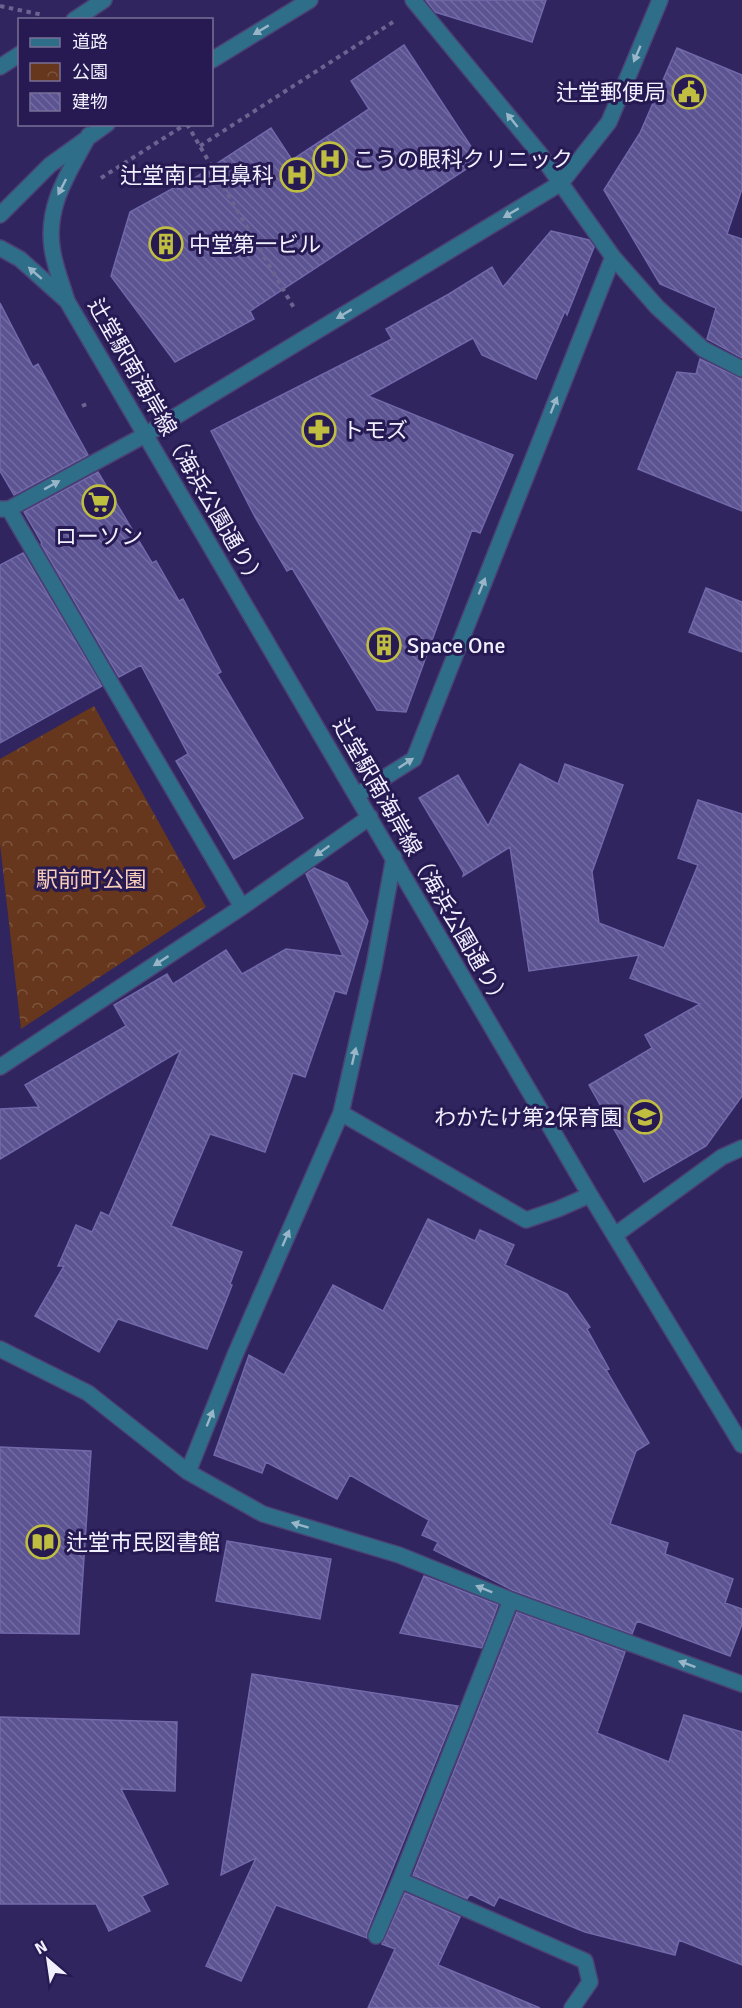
<svg xmlns="http://www.w3.org/2000/svg" width="742" height="2008" font-family="Signika,'Noto Sans JP',sans-serif">
  <style>
    .park { fill: url(#park-crowns) }
    .building { fill: url(#building-back-hatch); stroke: #7169aa; stroke-width: 1.5 }
    .lines { fill: none; stroke-linecap: round; stroke-linejoin: round }
    .minor-casing { stroke: #4b4175; stroke-width: 18 }
    .path { stroke: #6b6390; stroke-width: 4; stroke-dasharray: 4.5 4.5; stroke-linecap: butt }
    .minor { stroke: #2e6e88; stroke-width: 15 }
    .oneway { fill: #99b6c9 }
    .labels { text-anchor: middle; stroke-width: 6; stroke-linejoin: round; paint-order: stroke }
    .poi-label { font-size: 22px; fill: #f1f0ff; stroke: #271a53; text-anchor: start }
    .street-label { font-size: 22px; fill: #f1f0ff; stroke: #271a53 }
    .park-label { font-size: 22px; fill: #f8cdb8; stroke: #271a53 }
  </style>
  <defs>
    <pattern id="park-crowns" width="20" height="18" patternUnits="userSpaceOnUse" patternTransform="scale(1.5)"><rect width="20" height="18" fill="#66371c"/><path d="M2 6a3 3 0 1 1 6 0M12 15a3 3 0 1 1 6 0" fill="none" stroke="#7c543e"/></pattern>
    <pattern id="building-back-hatch" width="6" height="6" patternUnits="userSpaceOnUse" patternTransform="scale(1.5)"><rect width="6" height="6" fill="#5b5392"/><path d="M-1 5l2 2M0 0l6 6M5-1l2 2" fill="none" stroke="#736ca2"/></pattern>
  </defs>
  <rect width="100%" height="100%" fill="#30255f"/>
  <path class="park" d="M94,706L206,907L21,1029L0,844V759Z"/>
  <path class="building" d="M426,0H546L532,42L435,12Z
    M404,45L480,160L250,311L254,319L175,362L111,276L130,212L177,186L178,189L271,128L292,160L369,109L351,81Z
    M677,48L742,75V189L727,234L742,239V358L707,339L716,308L660,284L604,190L640,133Z
    M551,231L589,240L594,247L567,315L565,311L536,379L482,355L473,338L368,396L513,455L480,533L472,530L406,712L377,710L292,568L287,571L255,517L211,431L392,339L386,329L449,294L492,267L503,287Z
    M0,303L33,367L38,364L88,455L14,495L0,471Z
    M700,359L742,379V511L638,469L677,372L696,374Z
    M98,472L152,563L156,561L179,601L183,599L221,672L217,674L303,818L234,859L176,761L188,754L141,665L119,677L41,544L42,543L24,512Z
    M23,553L102,686L0,743V565Z
    M706,588L742,602V652L689,632Z
    M520,764L558,784L565,764L623,785L592,872L599,923L664,948L698,865L678,858L698,800L742,814V1096L706,1146L644,1182L589,1085L652,1048L645,1035L700,1004L630,978L639,955L529,971L510,847L463,876L464,873L419,798L458,775L488,826Z
    M314,868L347,883L368,921L346,994L335,991L305,1077L293,1073L265,1152L210,1134L171,1226L242,1252L230,1284L232,1285L207,1349L118,1319L99,1352L35,1316L64,1266H58L76,1225L92,1232L101,1212L109,1216L181,1050L0,1159V1109L39,1107L25,1085L126,1026L114,1005L167,974L173,984L226,950L242,974L286,949L343,956L306,874Z
    M428,1219L475,1241L480,1230L514,1245L505,1265L567,1294L590,1327L587,1329L609,1369L606,1370L649,1443L636,1451L610,1524L668,1543L665,1554L733,1579L725,1603L742,1609V1624L730,1656L637,1621L632,1634L512,1590L434,1550L438,1542L422,1535L429,1520L350,1475L337,1499L266,1462L262,1473L214,1455L249,1355L284,1375L333,1285L383,1311Z
    M0,1447L91,1451L79,1634L0,1633Z
    M227,1541L331,1559L320,1619L216,1601Z
    M424,1576L498,1605L482,1648L400,1633Z
    M517,1612L625,1652L597,1733L669,1762L684,1715L742,1732V1965L679,1940L675,1955L585,1932L499,1897L494,1906L470,1894L467,1899L413,1875Z
    M252,1674L458,1706L367,1932V1938L276,1905L241,1981L206,1966L256,1858L221,1875Z
    M0,1717L177,1722L175,1791L121,1789L168,1884L142,1896L150,1911L109,1931L96,1904H0Z
    M405,1893L460,1917L438,1965L540,2008H368L395,1949L382,1944Z"/>
  <g class="lines">
    <defs>
      <path id="minor" d="M413,0L540,154L613,257L657,307L703,349L742,369
        M74,20L104,0
        M212,60L310,0
        M0,67L20,54
        M89,135C70,171 46,204 52,247C54,265 62,284 67,301L590,1195L742,1445
        M0,215L50,165L107,124
        M0,248L20,259L67,301
        M0,509H9L145,435L561,183L609,122L660,0
        M9,509L242,907
        M357,795L414,759L613,257
        M0,1067L242,907L370,817
        M341,1113L526,1220L558,1209L590,1195
        M615,1235L722,1157L742,1148
        M0,1349L88,1393L188,1472L263,1514L399,1555L511,1600L742,1684
        M188,1472L235,1355L341,1113L374,966L394,857
        M400,1880L585,1961L590,1982L572,2008
        M376,1936L400,1880L511,1600"/>
    </defs>
    <use href="#minor" class="minor-casing"/>
    <path class="path" d="M0,6L43,15
      M187,124L294,308
      M200,146L393,22
      M101,178L186,124
      M82,406L89,403"/>
    <use href="#minor" class="minor"/>
  </g>
  <defs><path id="oneway-solid" d="M-6-.8H1V-3.2L6.5 0L1 3.2V.8H-6Z" transform="scale(1.5)"/></defs>
  <g class="oneway">
    <use href="#oneway-solid" transform="translate(261 30) rotate(149)"/>
    <use href="#oneway-solid" transform="translate(637 54) rotate(113)"/>
    <use href="#oneway-solid" transform="translate(512 120) rotate(-129)"/>
    <use href="#oneway-solid" transform="translate(62 187) rotate(117)"/>
    <use href="#oneway-solid" transform="translate(511 213) rotate(149)"/>
    <use href="#oneway-solid" transform="translate(35 273) rotate(-139)"/>
    <use href="#oneway-solid" transform="translate(344 314) rotate(149)"/>
    <use href="#oneway-solid" transform="translate(554 405) rotate(-68)"/>
    <use href="#oneway-solid" transform="translate(52 485) rotate(-29)"/>
    <use href="#oneway-solid" transform="translate(482 586) rotate(-68)"/>
    <use href="#oneway-solid" transform="translate(406 763) rotate(-33)"/>
    <use href="#oneway-solid" transform="translate(322 851) rotate(145)"/>
    <use href="#oneway-solid" transform="translate(161 961) rotate(147)"/>
    <use href="#oneway-solid" transform="translate(354 1056) rotate(-77)"/>
    <use href="#oneway-solid" transform="translate(286 1238) rotate(-66)"/>
    <use href="#oneway-solid" transform="translate(210 1418) rotate(-68)"/>
    <use href="#oneway-solid" transform="translate(300 1525) rotate(-163)"/>
    <use href="#oneway-solid" transform="translate(484 1589) rotate(-158)"/>
    <use href="#oneway-solid" transform="translate(687 1664) rotate(-160)"/>
  </g>
  <defs>
    <symbol id="civic-ring" viewBox="-11 -11 22 22"><circle r="9.5" fill="#271a53" stroke="#c0be40" stroke-width="1.5"/><path d="M-.6-6.5H3V-4.5H.6V-3L4-1V1h2V6H-6V1h2V-1L-.6-3ZM-1.2 2.5V6h2.4V2.5Z" fill="#c0be40"/></symbol>
    <symbol id="hospital-ring" viewBox="-11 -11 22 22"><circle r="9.5" fill="#271a53" stroke="#c0be40" stroke-width="1.5"/><path d="M-5-5h3v3.5h4V-5h3V5h-3V1.5h-4V5h-3Z" fill="#c0be40"/></symbol>
    <symbol id="building-ring" viewBox="-11 -11 22 22"><circle r="9.5" fill="#271a53" stroke="#c0be40" stroke-width="1.5"/><path d="M-4-6H4V6H1V3H-1V6H-4ZM-2.5-4.3h1.7v1.8h-1.7ZM.8-4.3h1.7v1.8H.8ZM-2.5-1h1.7V.8h-1.7ZM.8-1h1.7V.8H.8Z" fill="#c0be40"/></symbol>
    <symbol id="pharmacy-ring" viewBox="-11 -11 22 22"><circle r="9.5" fill="#271a53" stroke="#c0be40" stroke-width="1.5"/><path d="M-2-6h4v4h4v4h-4v4h-4v-4h-4v-4h4Z" fill="#c0be40"/></symbol>
    <symbol id="supermarket-ring" viewBox="-11 -11 22 22"><circle r="9.5" fill="#271a53" stroke="#c0be40" stroke-width="1.5"/><path d="M-6-5.5h2.5l.6 2H6L4.5 2H-2.5L-4.4-4H-6ZM-1.5 3.2a1.3 1.3 0 1 0 .1 0ZM3 3.2a1.3 1.3 0 1 0 .1 0Z" fill="#c0be40"/></symbol>
    <symbol id="school-ring" viewBox="-11 -11 22 22"><circle r="9.5" fill="#271a53" stroke="#c0be40" stroke-width="1.5"/><path d="M0-5L7-2L0 1L-7-2ZM-4 1L0 2.5L4 1V4Q0 6-4 4Z" fill="#c0be40"/></symbol>
    <symbol id="library-ring" viewBox="-11 -11 22 22"><circle r="9.5" fill="#271a53" stroke="#c0be40" stroke-width="1.5"/><path d="M-6-4Q-3-5.5-.7-3.5V5Q-3 3-6 4ZM6-4Q3-5.5 .7-3.5V5Q3 3 6 4Z" fill="#c0be40"/></symbol>
  </defs>
  <g fill-rule="evenodd">
    <use href="#civic-ring" x="670" y="73" width="38" height="38"/>
    <use href="#hospital-ring" x="311" y="140" width="38" height="38"/>
    <use href="#hospital-ring" x="278" y="156" width="38" height="38"/>
    <use href="#building-ring" x="147" y="225" width="38" height="38"/>
    <use href="#pharmacy-ring" x="300" y="411" width="38" height="38"/>
    <use href="#supermarket-ring" x="80" y="483" width="38" height="38"/>
    <use href="#building-ring" x="365" y="626" width="38" height="38"/>
    <use href="#school-ring" x="626" y="1098" width="38" height="38"/>
    <use href="#library-ring" x="24" y="1523" width="38" height="38"/>
  </g>
  <g class="labels">
    <g class="poi-label">
      <text x="666" y="100" text-anchor="end">辻堂郵便局</text>
      <text x="353" y="167">こうの眼科クリニック</text>
      <text x="274" y="183" text-anchor="end">辻堂南口耳鼻科</text>
      <text x="189" y="252">中堂第一ビル</text>
      <text x="342" y="438">トモズ</text>
      <text x="99" y="544" text-anchor="middle">ローソン</text>
      <text x="407" y="653">Space One</text>
      <text x="622" y="1125" text-anchor="end">わかたけ第2保育園</text>
      <text x="66" y="1550">辻堂市民図書館</text>
    </g>
    <g class="street-label">
      <text transform="translate(177 443) rotate(60)" y="8">辻堂駅南海岸線（海浜公園通り）</text>
      <text transform="translate(422 863) rotate(60)" y="8">辻堂駅南海岸線（海浜公園通り）</text>
    </g>
    <g class="park-label">
      <text x="91" y="887">駅前町公園</text>
    </g>
  </g>
  <rect x="18" y="18" width="195" height="108" fill="#271a53" stroke="#787098" stroke-width="1.5"/>
  <rect x="30" y="38" width="30" height="9" fill="#2e6e88" stroke="#787098" stroke-width="1.5"/>
  <text x="72" y="48" font-size="18" fill="#f1f0ff">道路</text>
  <rect x="30" y="63" width="30" height="18" fill="url(#park-crowns)" stroke="#787098" stroke-width="1.5"/>
  <text x="72" y="78" font-size="18" fill="#f1f0ff">公園</text>
  <rect x="30" y="93" width="30" height="18" fill="url(#building-back-hatch)" stroke="#787098" stroke-width="1.5"/>
  <text x="72" y="108" font-size="18" fill="#f1f0ff">建物</text>
  <g transform="translate(48 1960) rotate(331)" stroke="#271a53" stroke-width="4.5" paint-order="stroke">
  <path d="M0-4.5L10 22L0 15L-10 22Z" fill="#f1f0ff"/>
  <text y="-9" font-size="16" font-weight="bold" text-anchor="middle" fill="#f1f0ff">N</text>
  </g>
</svg>
